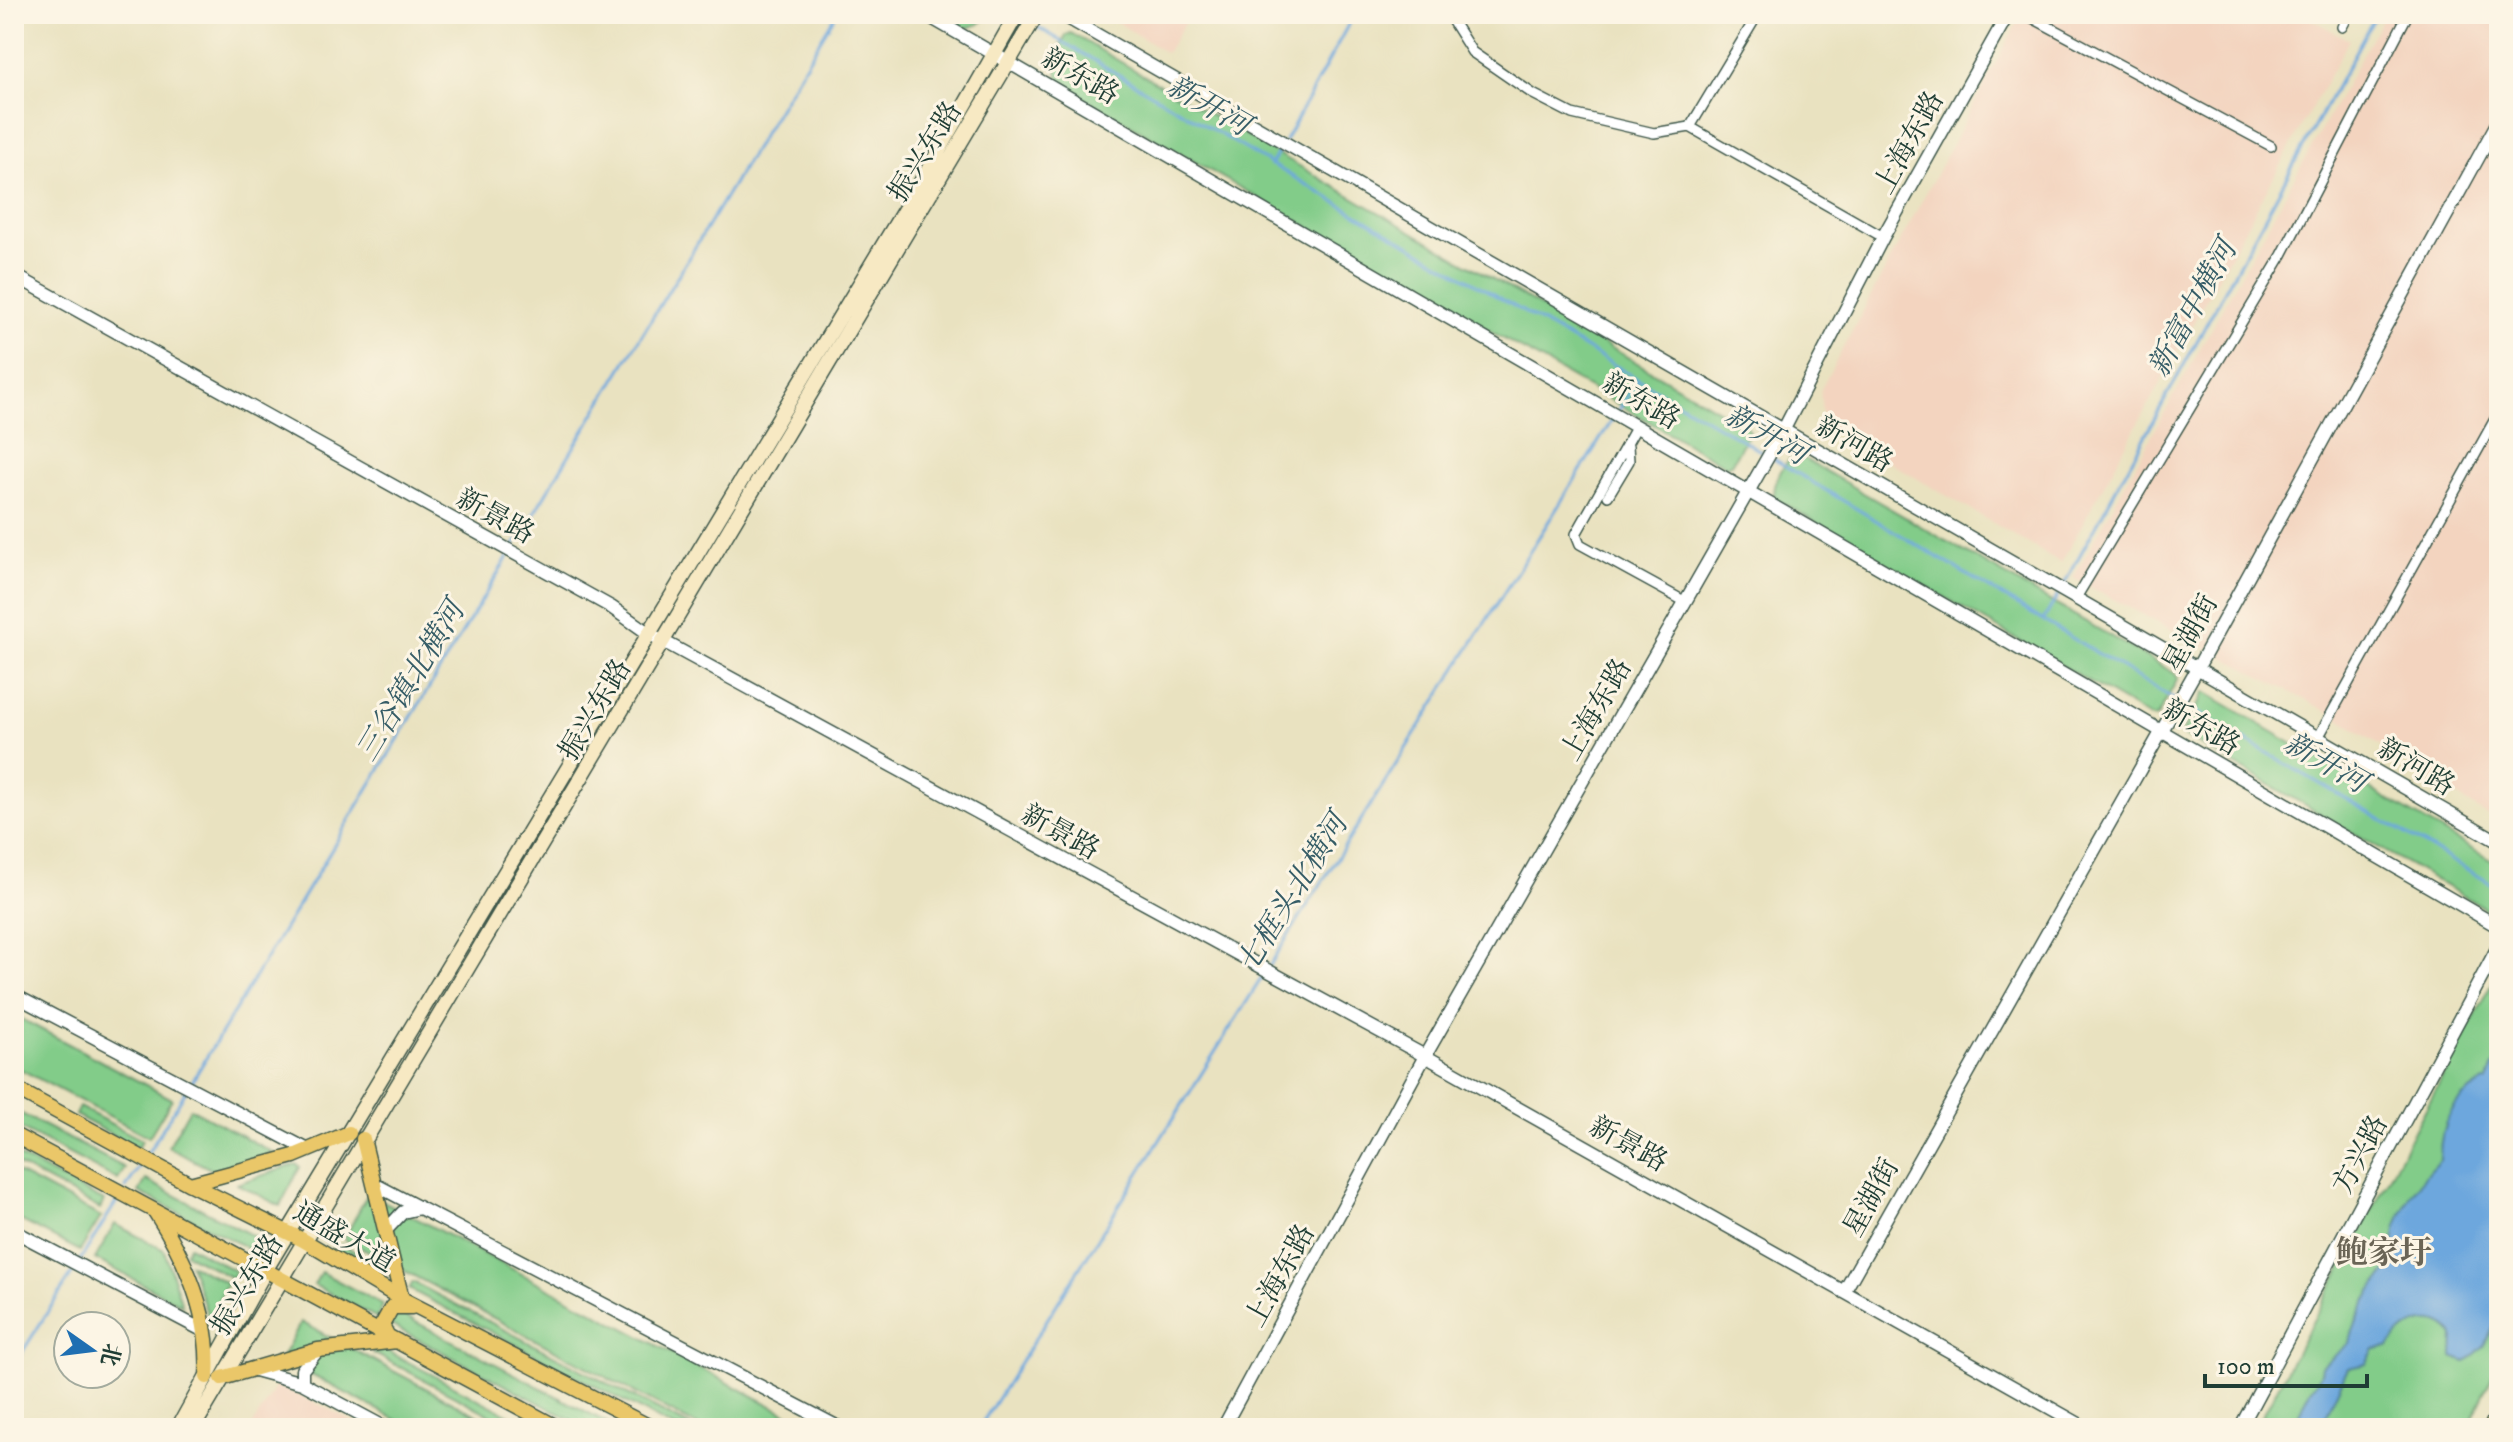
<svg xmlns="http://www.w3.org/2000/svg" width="2513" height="1442" font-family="'IM FELL DW Pica','Noto Serif SC',serif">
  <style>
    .built { fill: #f3d4bf }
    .green { fill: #82cc89; stroke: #50845e; stroke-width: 2 }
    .water { fill: #6da7dd; stroke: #467288; stroke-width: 2 }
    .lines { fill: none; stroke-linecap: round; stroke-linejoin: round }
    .stream { stroke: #6da7dd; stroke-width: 3 }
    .minor-casing { stroke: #3d5649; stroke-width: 12 }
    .tertiary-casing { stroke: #3d5649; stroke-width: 15 }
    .secondary-casing { stroke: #3d5649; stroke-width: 17 }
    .primary-casing { stroke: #3d5649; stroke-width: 17 }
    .minor { stroke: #fff; stroke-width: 9 }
    .tertiary { stroke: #fff; stroke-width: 12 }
    .secondary { stroke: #f7e9c3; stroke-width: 14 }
    .primary { stroke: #eac769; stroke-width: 14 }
    .labels { text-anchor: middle; stroke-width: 6; stroke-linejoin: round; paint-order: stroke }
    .street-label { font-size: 28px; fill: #1f3d34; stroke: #fcf5e5 }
    .water-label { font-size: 30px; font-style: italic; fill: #365d67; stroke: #fcf5e5 }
    .quarter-label { font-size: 32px; font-weight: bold; fill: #6a6556; stroke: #fcf5e5 }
  </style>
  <rect width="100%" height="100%" fill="#fcf5e5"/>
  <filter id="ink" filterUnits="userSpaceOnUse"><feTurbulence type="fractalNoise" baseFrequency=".0125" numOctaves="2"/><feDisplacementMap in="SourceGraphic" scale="16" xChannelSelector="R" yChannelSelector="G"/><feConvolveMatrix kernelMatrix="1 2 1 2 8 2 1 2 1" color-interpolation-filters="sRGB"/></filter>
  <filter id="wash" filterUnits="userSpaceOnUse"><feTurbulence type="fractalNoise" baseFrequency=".006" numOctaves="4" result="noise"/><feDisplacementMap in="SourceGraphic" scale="32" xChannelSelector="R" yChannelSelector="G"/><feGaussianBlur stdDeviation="1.8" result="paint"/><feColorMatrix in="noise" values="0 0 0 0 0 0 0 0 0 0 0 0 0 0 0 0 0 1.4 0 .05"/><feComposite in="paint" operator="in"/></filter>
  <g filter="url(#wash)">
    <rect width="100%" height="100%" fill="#e9e2c0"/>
    <path class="built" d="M1104,14H1190L1166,53Z
      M2022,14H2302L2349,40L2061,563L1823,423L1820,391Z
      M2385,14H2499V823L2332,714L2073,578Z
      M276,1386L327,1408L364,1428H251Z"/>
    <path class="green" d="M938,14H990L979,24L964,29Z
      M1071,33L1747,427L1749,433L1731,464L1726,466L1059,84L1055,56L1066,35Z
      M1796,454L2174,673L2178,678L2157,717L2152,718L1774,498C1773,483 1783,462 1796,454Z
      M2205,692L2499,865V912L2495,914L2181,734Z
      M2499,971V1362L2468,1428H2256Z
      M14,1015L172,1099L149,1137L14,1066Z
      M79,1107L142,1140L138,1148L75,1115Z
      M190,1108L274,1153L216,1172L168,1147Z
      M14,1110L125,1168L118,1180L14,1125Z
      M14,1154L104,1201L100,1209L14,1163Z
      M296,1164L300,1167L280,1206L237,1184Z
      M14,1171L101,1217L80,1251L14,1217Z
      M146,1180L257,1238L251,1250L139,1192Z
      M368,1193L814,1428H702L344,1239Z
      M115,1224L164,1250L182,1305L95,1259Z
      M341,1244L386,1268L383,1276L337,1252Z
      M189,1246L235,1271L232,1278L185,1253Z
      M190,1264L227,1283L209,1319Z
      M321,1272L383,1305L377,1318L314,1285Z
      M413,1282L693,1428H675L409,1289Z
      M395,1311L617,1428H587L389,1324Z
      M301,1322L501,1428H412L281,1359Z
      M376,1345L533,1428H515L373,1353Z"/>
    <path class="water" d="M2499,1064V1316L2485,1345L2466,1362L2453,1357L2454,1335C2435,1310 2404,1324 2389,1347L2374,1349L2366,1364L2348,1368L2320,1428H2289C2303,1414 2299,1409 2308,1394C2314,1382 2321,1381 2322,1366L2350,1343C2356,1312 2376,1284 2396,1258C2387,1224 2416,1183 2440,1160C2439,1124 2454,1095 2488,1081L2493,1066Z"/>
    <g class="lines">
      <path class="stream" d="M1034,25L1766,454
        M1285,141L1354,14
        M1271,165L1281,147
        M1617,413L1638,379
        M1772,458L2174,699
        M513,548L836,14
        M2063,586L2376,14
        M2043,621L2059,593
        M2181,703L2499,888
        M1270,965L1613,419
        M191,1083L509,555
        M147,1154L187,1089
        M126,1188L141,1164
        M79,1262L119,1198
        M14,1365L75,1269
        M979,1428L1266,971"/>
    </g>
  </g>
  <g filter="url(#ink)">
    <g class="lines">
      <defs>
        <path id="minor" d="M1448,14L1472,52L1533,94L1572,114L1654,133L1690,127
          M1758,14L1690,127L1883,237
          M2025,14L2271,146
          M2342,27L2349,14
          M1637,426L1576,534L1580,544L1684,601
          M1608,496L1629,461L1628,446
          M2076,598L2282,255L2408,14
          M2319,736L2499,412
          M14,1397V1401"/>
        <path id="tertiary" d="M925,14L2499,927
          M1061,14L2499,842
          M14,275L611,607L648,633L1425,1056L2086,1428
          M14,995L308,1150
          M376,1185L840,1428
          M387,1229L403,1212L420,1208
          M14,1231L204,1331
          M1844,1292L2198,667L2499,120
          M251,1369L302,1383L386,1428
          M302,1383V1370L318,1350
          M1223,1428L1425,1056L1784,429L1883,237L2008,14
          M2240,1428L2499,945"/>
        <path id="secondary" d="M178,1428L266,1269L920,184L1017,14
          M193,1428L1037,14"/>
        <path id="primary" d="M14,1088L190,1184L303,1240L402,1299L652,1428
          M14,1135L558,1428
          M363,1139L402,1299
          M190,1184L294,1156L349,1133
          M156,1213C187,1261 211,1319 207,1377
          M387,1335L382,1325L392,1307H412
          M222,1378L318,1350L397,1341
          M2491,1428L2499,1410"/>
      </defs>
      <use href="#minor" class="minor-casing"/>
      <use href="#tertiary" class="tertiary-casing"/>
      <use href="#secondary" class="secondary-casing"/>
      <use href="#primary" class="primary-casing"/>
      <use href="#minor" class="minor"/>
      <use href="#tertiary" class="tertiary"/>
      <use href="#secondary" class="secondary"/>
      <use href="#primary" class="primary"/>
    </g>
  </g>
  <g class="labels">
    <g class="street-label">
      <text transform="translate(1081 75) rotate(30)" y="10">新东路</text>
      <text transform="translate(1908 142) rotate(-61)" y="10">上海东路</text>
      <text transform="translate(924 151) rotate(-58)" y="10">振兴东路</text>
      <text transform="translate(1642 400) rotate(30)" y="10">新东路</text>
      <text transform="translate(1855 443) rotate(30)" y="10">新河路</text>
      <text transform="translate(496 515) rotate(29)" y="10">新景路</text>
      <text transform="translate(2189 633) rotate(-61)" y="10">星湖街</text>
      <text transform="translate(594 709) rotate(-59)" y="10">振兴东路</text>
      <text transform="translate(1595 709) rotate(-60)" y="10">上海东路</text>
      <text transform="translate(2202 726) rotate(30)" y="10">新东路</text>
      <text transform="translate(2417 766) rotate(31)" y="10">新河路</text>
      <text transform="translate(1061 831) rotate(29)" y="10">新景路</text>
      <text transform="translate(1629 1143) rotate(29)" y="10">新景路</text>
      <text transform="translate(2359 1154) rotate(-62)" y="10">方兴路</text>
      <text transform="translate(1870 1197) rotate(-61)" y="10">星湖街</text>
      <text transform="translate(345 1236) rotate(30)" y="10">通盛大道</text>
      <text transform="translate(1279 1275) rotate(-61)" y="10">上海东路</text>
      <text transform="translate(246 1284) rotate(-59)" y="10">振兴东路</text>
    </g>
    <g class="water-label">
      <text transform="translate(1209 105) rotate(30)" y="10">新开河</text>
      <text transform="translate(2192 308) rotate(-61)" y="10">新富中横河</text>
      <text transform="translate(1767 434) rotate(30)" y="10">新开河</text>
      <text transform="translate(410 681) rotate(-59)" y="10">三谷镇北横河</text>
      <text transform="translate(2326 762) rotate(30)" y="10">新开河</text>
      <text transform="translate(1292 893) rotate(-58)" y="10">七框头北横河</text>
    </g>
    <g class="quarter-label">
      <text x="2384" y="1263">鲍家圩</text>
    </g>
  </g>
  <rect width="2513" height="1442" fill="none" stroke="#fcf5e5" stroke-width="48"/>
  <g transform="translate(92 1350) rotate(104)"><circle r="38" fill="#fcf5e5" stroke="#a4ab9e" stroke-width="2"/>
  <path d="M0-6L14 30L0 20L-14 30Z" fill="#1f6fb2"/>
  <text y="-12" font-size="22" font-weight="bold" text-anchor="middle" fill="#1f3d34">北</text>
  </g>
  <path d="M2205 1374v12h162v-12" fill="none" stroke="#1f3d34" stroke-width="4"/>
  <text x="2217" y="1374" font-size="24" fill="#1f3d34" stroke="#fcf5e5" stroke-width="6" paint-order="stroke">100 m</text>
</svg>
